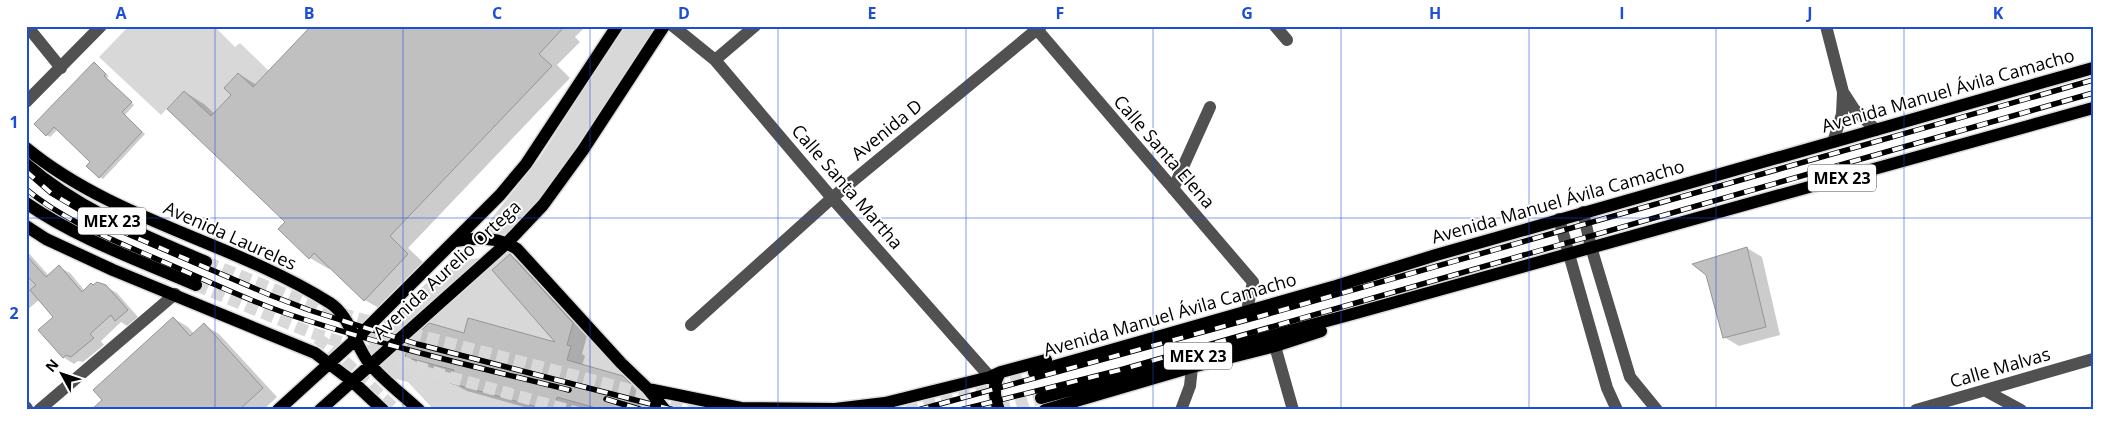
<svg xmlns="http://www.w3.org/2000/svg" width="2119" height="436" font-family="'Open Sans',sans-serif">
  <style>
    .green { fill: #d8d8d8 }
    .shadow { fill: #0003 }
    .building { fill: #c0c0c0; stroke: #959595 }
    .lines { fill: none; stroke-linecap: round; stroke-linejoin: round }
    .major-tunnel { stroke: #d9d9d9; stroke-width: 12; stroke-dasharray: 12 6; stroke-linecap: butt }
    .major-casing { stroke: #dbdbdb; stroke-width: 15 }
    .minor { stroke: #515151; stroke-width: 12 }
    .major { stroke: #000; stroke-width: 12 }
    .rail-casing { stroke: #000; stroke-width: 5.5 }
    .rail { stroke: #fff; stroke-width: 4; stroke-dasharray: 11; stroke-linecap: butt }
    .grid { fill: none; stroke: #1d4ed8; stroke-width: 1; stroke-opacity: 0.55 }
    .labels { text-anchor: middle; stroke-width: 4; stroke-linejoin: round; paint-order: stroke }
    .shield { fill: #fff; stroke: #4c4c4c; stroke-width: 1 }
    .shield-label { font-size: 16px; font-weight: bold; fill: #000 }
    .street-label { font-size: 18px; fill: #000; stroke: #fff }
    .neatline { fill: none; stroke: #1d4ed8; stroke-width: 2 }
    .grid-label { font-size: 16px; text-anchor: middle; font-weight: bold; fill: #1d4ed8 }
  </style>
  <rect width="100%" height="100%" fill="#fff"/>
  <path class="green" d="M129,26H214L235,47L240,43L269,71L253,87L238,73L224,88L231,95L211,116L184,91L161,115L99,57Z
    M624,26H660L562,173L514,234L498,235L483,229L539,159Z
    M508,251L615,363L651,410H434L408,382L391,378L380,369L381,363Z
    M478,258V261L376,351L365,340L433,277L458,262Z"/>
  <path class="shadow" d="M516,26H586L575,37L580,42L557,65L570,78L408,248L427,266L384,311L365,300L331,267L329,269L310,258L286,222L185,92L204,104L215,114L232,95L239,74L257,85Z
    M94,64L109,76L107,78L134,105L125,115L145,134L103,179L100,177L92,162L58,129L50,137L47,135Z
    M1747,248L1762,257L1780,335L1739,346L1724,337Z
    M26,250L49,276L59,267L70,273L85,291L94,286H105L117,293L138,317L127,326L121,322L101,341L104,345L83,362L78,361L74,364L63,357L55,317L40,299L26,311Z
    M510,256L525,264L588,332L582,354L585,356L582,366L622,377L638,386L644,392L639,410H590L572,405L570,410H535L467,391L452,383L454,374L421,365L406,356L465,334L558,344Z
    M173,318L188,327L194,334L204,325L219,334L277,397L263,410H93L103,400Z"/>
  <path class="building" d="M311,26H565L539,54L552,66L390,236L408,254L364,301L314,253L309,259L278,229L285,222L167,109L184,91L211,116L231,95L224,88L238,73L253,87Z
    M94,62L106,74L104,76L132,102L122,112L142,132L99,178L86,166L90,162L54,127L46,136L34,124Z
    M1747,247L1766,327L1723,338L1706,275L1692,264Z
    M510,254L573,323L567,345L571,346L567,360L623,376L630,383L622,410H603L557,397L554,410H548L450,383L454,370L405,357L409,342L429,323L464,333L468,318L555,342L492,270Z
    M26,255L46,277L59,265L82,292L91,283L93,285L97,282L106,285L128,310L115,321L111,315L90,334L94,338L71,357L66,355L63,358L38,330L53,317L30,290L36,285L26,275Z
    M173,317L190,336L204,323L263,388L239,410H91L102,400L93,390Z"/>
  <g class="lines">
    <path class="major-tunnel" d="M206,262L318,307L413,334L708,410
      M196,285L309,332L446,376L568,410
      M317,338L331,348L396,410
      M888,410L1034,372
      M999,410L1041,398"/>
    <defs>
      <path id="major" d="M26,148C115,221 233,242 330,303C350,316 355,345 369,363C383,380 403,395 419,410
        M26,164C79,210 143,235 206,262
        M26,203C78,239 138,260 196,285
        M26,226L46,239L113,270L315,353L352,381L383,410
        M455,241C478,238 497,236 517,249L621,363L648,389L741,408L835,409L885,403L990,377L1001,372L1046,360
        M1034,372L1336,286L1436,255L2093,68
        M648,389L665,410
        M1041,398L1356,313L2093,108
        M278,410L355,340L500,195L526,164L617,26
        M320,410L507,243L543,205L583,150L664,26
        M999,410C994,397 992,383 1001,372
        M1045,410L1192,367L1275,346L1321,331"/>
    </defs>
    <use href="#major" class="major-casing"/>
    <path class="minor" d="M27,26L61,68
      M673,26L715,60L832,198L990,377
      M1034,26L1253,282L1248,305
      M1275,26L1287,40
      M1826,26L1843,92L1842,114L1833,142
      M715,60L755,26
      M1843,92L1854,109L1876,130
      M26,102L101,26
      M1173,189L1210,107
      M1583,212L1591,247L1630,377L1657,410
      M1559,219L1607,388L1617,410
      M691,325L832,198L1041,26
      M1275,346L1293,410
      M1986,391L2021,410
      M26,407L28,410
      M39,410L175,294
      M1181,410L1190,386L1192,367
      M1916,410L2093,359"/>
    <use href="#major" class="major"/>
    <defs>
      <path id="rail" d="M26,171L51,193L100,222L270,295L309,310L417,344L674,410
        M26,189C67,223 118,242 166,263C212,283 258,305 306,320C392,348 481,368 569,390
        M606,399L642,410
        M918,410L1261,316L2093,80
        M960,410L1120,370L2093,93"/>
    </defs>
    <use href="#rail" class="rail-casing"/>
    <use href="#rail" class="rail"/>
  </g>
  <path class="grid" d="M215,26V410M403,26V410M590,26V410M778,26V410M966,26V410M1153,26V410M1341,26V410M1529,26V410M1716,26V410M1904,26V410M26,218H2093"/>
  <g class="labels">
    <g class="shield">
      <rect x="1808" y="164.5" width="68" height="27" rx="4"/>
      <rect x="78" y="207.5" width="68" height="27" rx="4"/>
      <rect x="1164" y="342.5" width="68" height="27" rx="4"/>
    </g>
    <g class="shield-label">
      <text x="1842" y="184">MEX 23</text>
      <text x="112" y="227">MEX 23</text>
      <text x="1198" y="362">MEX 23</text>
    </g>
    <g class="street-label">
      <text transform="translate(1948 91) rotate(-16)" y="6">Avenida Manuel Ávila Camacho</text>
      <text transform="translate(887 130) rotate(-39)" y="6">Avenida D</text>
      <text transform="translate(1164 152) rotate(49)" y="6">Calle Santa Elena</text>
      <text transform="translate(847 187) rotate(49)" y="6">Calle Santa Martha</text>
      <text transform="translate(1558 202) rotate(-16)" y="6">Avenida Manuel Ávila Camacho</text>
      <text transform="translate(230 236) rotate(24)" y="6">Avenida Laureles</text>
      <text transform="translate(447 270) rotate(-43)" y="6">Avenida Aurelio Ortega</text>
      <text transform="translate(1170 315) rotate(-16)" y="6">Avenida Manuel Ávila Camacho</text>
      <text transform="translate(2000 368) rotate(-16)" y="6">Calle Malvas</text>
    </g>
  </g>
  <rect width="2119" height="436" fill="none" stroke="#ffffff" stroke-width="55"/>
  <g transform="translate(62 374) rotate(310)" stroke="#ffffff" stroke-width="4" paint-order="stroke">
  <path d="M0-4L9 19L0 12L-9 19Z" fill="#000000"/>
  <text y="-8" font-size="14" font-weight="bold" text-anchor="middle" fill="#000000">N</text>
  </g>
  <rect x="28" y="28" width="2064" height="380" class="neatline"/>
  <g class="grid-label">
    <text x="121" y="19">A</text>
    <text x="309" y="19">B</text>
    <text x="497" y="19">C</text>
    <text x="684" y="19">D</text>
    <text x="872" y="19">E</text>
    <text x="1060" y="19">F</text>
    <text x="1247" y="19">G</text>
    <text x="1435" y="19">H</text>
    <text x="1622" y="19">I</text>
    <text x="1810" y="19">J</text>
    <text x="1998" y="19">K</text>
    <text x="14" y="128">1</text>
    <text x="14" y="319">2</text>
  </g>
</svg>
